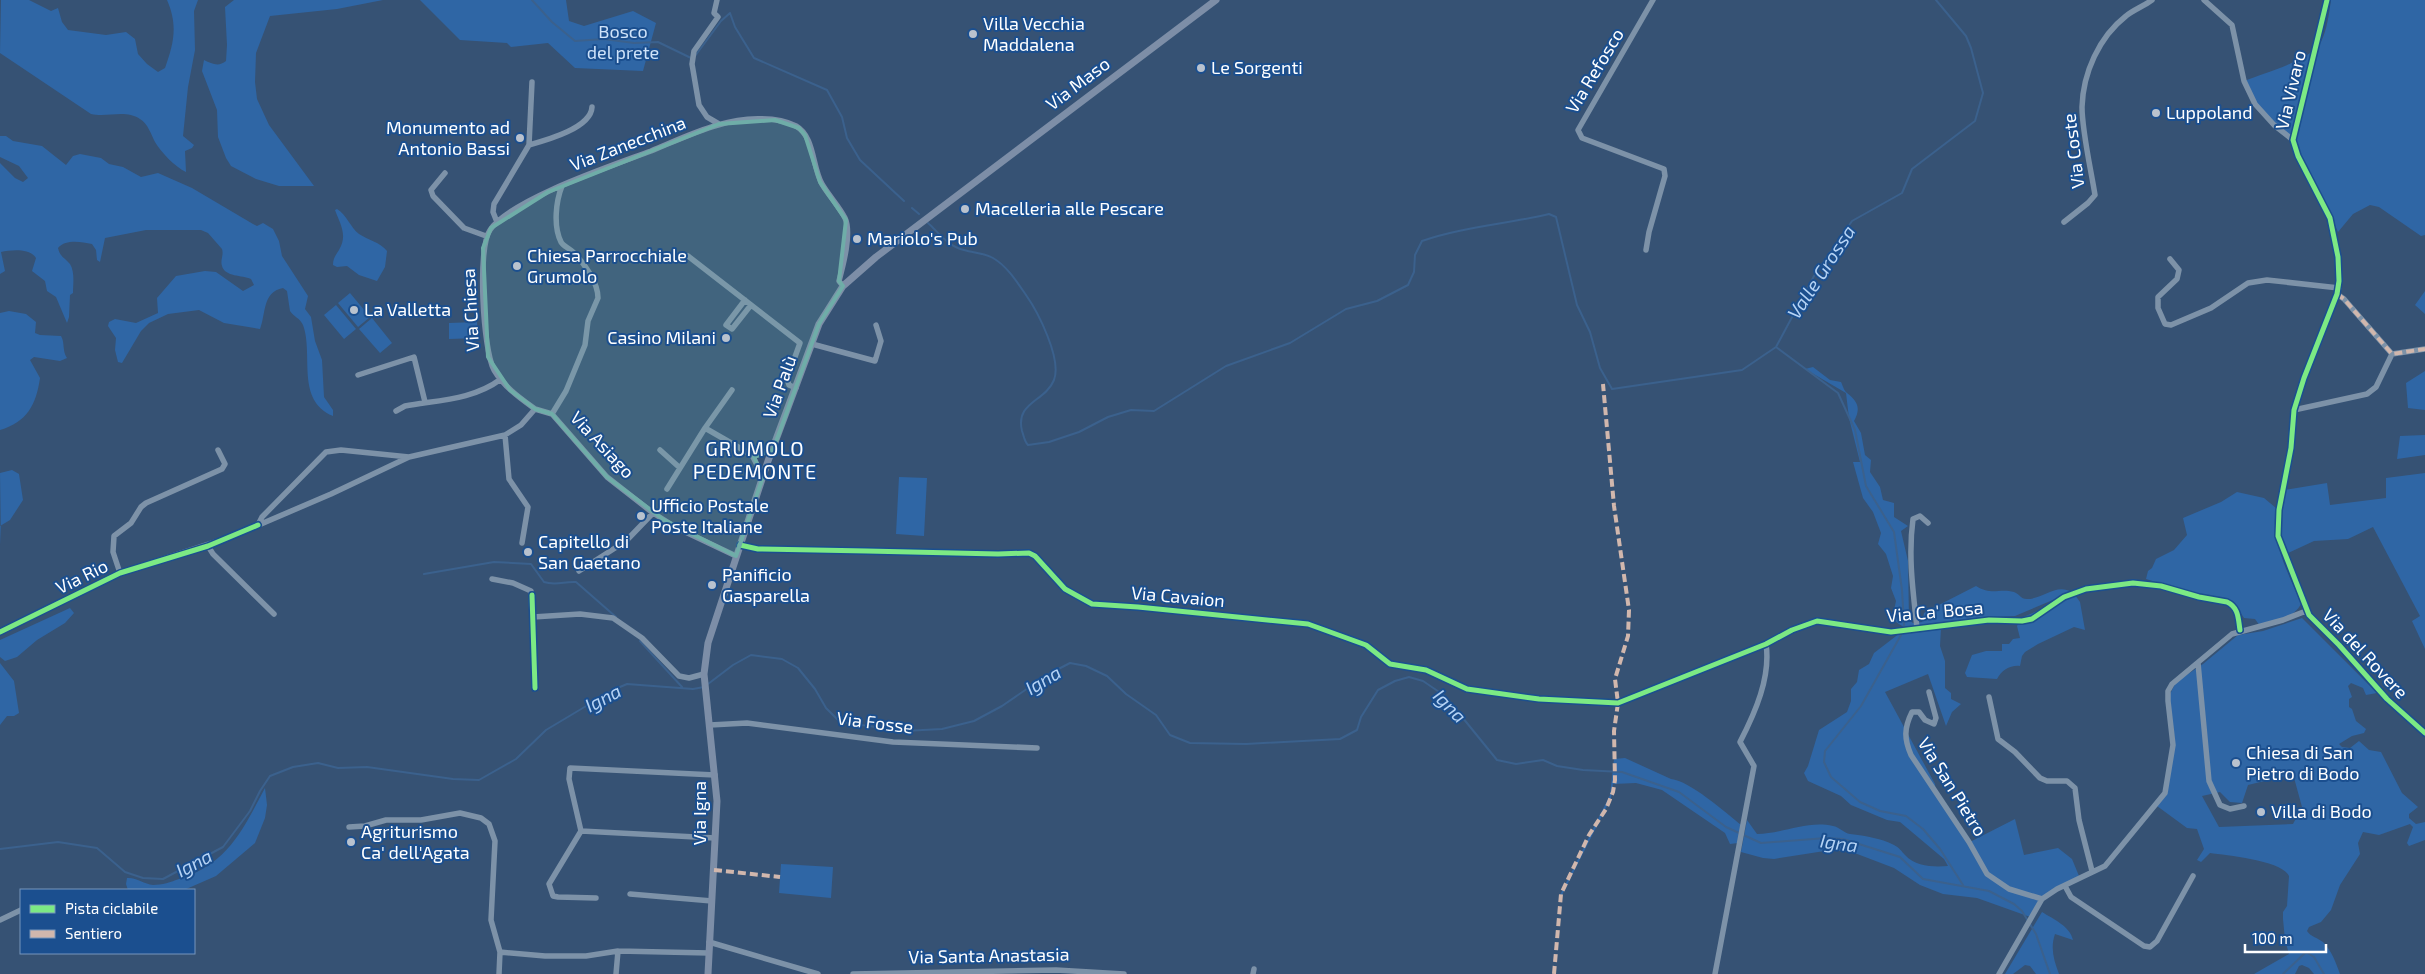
<svg xmlns="http://www.w3.org/2000/svg" width="2425" height="974" font-family="'Exo 2',sans-serif">
  <style>
    .green { fill: #2f66a5; fill-rule: evenodd }
    .lines { fill: none; stroke-linecap: round; stroke-linejoin: round }
    .stream { stroke: #3b618d; stroke-width: 2 }
    .minor { stroke: #7d92a8; stroke-width: 5.5 }
    .major { stroke: #7d8ea7; stroke-width: 7 }
    .quiet { stroke: #d1b7ad; stroke-width: 4; stroke-dasharray: 8 4; stroke-linecap: butt }
    .cycleway-casing { stroke: #1b4f8f; stroke-width: 8 }
    .cycleway { stroke: #7ce984; stroke-width: 5 }
    .marked { fill: #6fada8; fill-opacity: 0.2; stroke: #6fada8; stroke-width: 4; stroke-linejoin: round }
    .poi-dot { fill: #b9c2ce; stroke: #1b4f8f; stroke-width: 2 }
    .labels { text-anchor: middle; stroke-width: 4; stroke-linejoin: round; paint-order: stroke }
    .poi-label { font-size: 18px; fill: #fff; stroke: #1b4f8f; text-anchor: start }
    .park-label { font-size: 18px; fill: #cfe3fa; stroke: #1b4f8f }
    .street-label { font-size: 18px; fill: #fff; stroke: #1b4f8f }
    .water-label { font-size: 19px; font-style: italic; fill: #b5d3f5; stroke: #1b4f8f }
    .quarter-label { font-size: 20px; letter-spacing: 1px; fill: #fff; stroke: #1b4f8f }
  </style>
  <rect width="100%" height="100%" fill="#365274"/>
  <path class="green" d="M1,0H29L51,11L58,8L62,22L68,30L106,35L126,32L135,39L138,54L147,64L158,72L165,68C174,43 178,25 167,0H198L194,11L195,50L188,87L183,136L194,145L192,148L185,151L186,172C175,167 161,152 155,142C151,134 148,124 140,119C125,109 107,118 91,114L0,53Z
    M234,0H383L337,9L270,16L256,53L255,82L257,99L269,125L314,186H279L256,179L231,166L226,158L218,137L217,110L202,71L204,60C212,64 219,67 226,61L227,45L225,7Z
    M420,0H566L569,21L584,26L633,11L656,23L643,71L575,68L548,43L511,47L507,43L460,40Z
    M2331,0H2425V235L2421,236L2379,207L2370,205L2353,214L2338,232L2324,200L2286,134L2255,104L2244,81C2264,73 2310,61 2321,42C2327,30 2329,14 2331,0Z
    M0,136H6L13,141L42,146L66,165L73,156L80,154L101,158L109,164L123,167L141,177L158,173L192,188L253,224L257,226L263,223L273,229L279,241L282,256L308,296L305,309L311,317L315,341L322,360L324,397L333,410V416C295,400 314,355 303,325C300,318 294,317 290,311L287,291L283,288C262,292 266,314 260,329L224,323L199,310L168,314L149,323L141,331L122,363L118,362L115,350L116,338L108,326L109,322L115,319L136,323L158,313L157,298L176,276L205,271L216,272L243,291L254,285L251,279C242,275 225,277 222,266C220,260 224,255 222,249L208,233L201,230H146L105,238L100,262L97,260L96,250L92,244C81,242 66,239 58,248C60,257 65,258 70,264C75,272 73,284 73,293L70,295L69,317L67,323L56,297L47,291L45,281L32,271L36,258C30,248 11,250 1,252L5,271L0,274V163L15,178L23,182L28,178L19,166L0,157Z
    M337,209C347,215 350,227 359,234C368,240 380,242 387,251L385,267L377,281L359,275L347,266L337,267L333,265C333,258 336,255 339,250C348,235 340,224 335,210Z
    M2425,291V314L2415,305Z
    M350,293L370,317L358,327L338,303Z
    M336,305L356,329L344,339L324,315Z
    M9,311L26,314L36,322L35,333L40,335L61,336C65,342 62,351 67,358L60,361L34,357L30,360L40,378C36,405 27,422 0,430V313Z
    M372,318L392,343L380,353L359,329Z
    M477,322L478,338L449,339V323Z
    M1813,367L1830,380L1841,382C1843,386 1844,391 1847,393C1858,402 1861,408 1854,421L1861,433L1865,455L1871,460L1870,472L1880,487L1883,500L1894,503V517L1908,526L1901,531L1908,561L1909,620L1913,623L1922,622L1924,613L1931,609L1976,586C1992,596 1999,588 2014,592C2020,594 2020,599 2027,599C2044,599 2055,583 2072,592L2015,616L1974,618L1904,627C1888,618 1893,617 1896,601L1891,588L1893,576L1886,554L1878,544L1881,533L1873,512L1863,498L1853,462H1860L1849,418L1846,393L1805,369Z
    M2425,371V410L2408,408L2406,383Z
    M2425,435V455L2397,459L2400,436Z
    M12,470L19,474L23,500L10,520L0,526L1,545L0,473Z
    M2425,473V649L2412,621L2420,616L2373,527L2348,539L2314,541L2286,554L2280,530L2284,490L2327,483L2330,505L2386,498V478Z
    M899,477L927,478L924,536L896,534Z
    M2237,492L2264,498L2276,508C2270,542 2289,573 2301,604C2293,619 2275,621 2260,626L2255,619L2244,618L2233,601L2207,598L2146,579L2148,571L2152,568L2156,559L2174,550L2187,535L2183,518L2221,502Z
    M2075,595L2080,602L2085,630L2074,627L2038,644L2025,652L2022,656L2020,666C2010,665 2002,670 1997,679L1967,677L1965,673L1972,655L1986,651H2002V644H2009L2013,639L2020,638L2017,626L2022,618H2021Z
    M70,608L74,613L65,623L37,640L17,657L5,661L0,657V640Z
    M2302,618L2377,693L2366,695L2363,688L2351,683L2348,686L2352,697L2349,699V707L2352,709L2356,721L2366,729L2364,733L2352,736L2339,744L2342,747L2350,748L2359,741L2369,750L2381,752L2402,793L2418,807L2409,814V818L2416,824L2425,822V840L2409,846L2407,843L2413,827L2410,824L2379,835L2363,832L2358,843L2360,854L2340,885L2331,910L2321,922L2309,927L2307,931C2311,937 2318,938 2323,942C2332,951 2336,963 2340,974H2314L2309,968L2302,965L2299,966L2295,974H2254L2289,954L2285,940L2283,919V912L2287,906L2289,876C2283,861 2227,855 2210,853L2201,862L2197,860L2204,849L2197,829L2187,828L2157,806L2167,794L2175,742L2169,696L2176,682L2203,664L2238,635L2263,631ZM2293,774L2302,807L2293,824L2219,827L2202,796L2220,792L2230,802L2242,803L2248,785Z
    M1941,628L1940,646L1945,661V688L1951,693V699L1961,704L1952,712L1946,726L1928,674L1885,692L1935,784L1936,795L1968,843L2015,819L2024,855L2058,848L2072,859L2079,876L2046,897L2033,918L1977,898L1943,894L1920,885L1894,868L1852,852L1831,850L1774,859L1763,858L1741,852L1747,820L1757,834C1782,834 1807,820 1833,826C1839,827 1844,833 1850,834C1866,836 1880,838 1894,845C1900,848 1901,851 1905,855C1916,867 1934,867 1948,866L1944,859L1900,822L1887,820L1851,805L1841,796L1808,781L1804,773L1808,766L1819,730L1847,712L1851,701V689L1857,682L1859,670L1869,664L1874,653L1900,633Z
    M0,663L14,681L19,713L14,716H7L0,725Z
    M1625,758L1671,779C1690,781 1725,812 1741,825L1738,843L1730,844L1725,833L1662,790L1636,783L1613,784L1611,798L1562,895H1560L1610,795L1614,759Z
    M265,788L267,805L265,818L255,843L216,876L184,890H128L126,884L127,878C136,877 144,884 153,885C162,885 171,882 179,879C228,864 243,829 265,788Z
    M781,864L833,867L831,898L779,893Z
    M2042,912C2053,919 2070,926 2073,940L2055,934C2050,948 2054,961 2059,974H2036L2030,966L2025,965L2013,974H2005Z"/>
  <g class="lines">
    <path class="stream" d="M532,0L552,22L575,41L604,39L634,43L658,42L691,58
      M695,56L721,21L730,13L735,27L754,58L827,90L842,117L847,138L860,160L904,201
      M912,208L919,214
      M928,223C939,233 949,247 964,250C974,253 984,253 993,258C1007,266 1017,282 1026,295C1038,312 1062,359 1054,380C1045,402 1015,402 1022,431C1024,436 1024,441 1028,445L1049,442L1079,432L1108,417L1131,410L1154,411L1226,366L1290,343L1346,309L1377,301L1408,285L1414,272L1415,255L1422,241C1462,227 1507,224 1549,214L1556,217L1577,305L1590,332L1600,368L1612,389L1742,370L1776,347L1814,276L1852,221L1902,193L1912,169L1975,121L1983,93L1971,48L1966,36L1936,0
      M1776,347L1838,393L1855,430L1866,486L1894,532L1902,590L1904,625L1901,635L1861,706L1825,751L1824,762L1831,777L1860,802L1880,811L1906,816L1923,829L1940,849L1963,885
      M424,574L494,562L531,564L544,582C556,586 565,581 576,582L616,617
      M640,641L682,687
      M708,684L733,665L751,655L782,659L798,668L815,689L826,708L840,722L904,731L942,729L974,721L1002,706L1047,675L1070,663L1086,666L1107,676L1126,694L1156,715L1170,735L1190,743L1246,744L1340,739L1357,730L1361,717L1378,690L1395,681L1409,677L1423,681L1445,696L1497,760L1516,764L1543,760L1557,766L1583,770L1622,772L1679,792L1726,827L1761,843L1826,838L1843,839L1900,857L1923,879L1989,891L2014,904L2022,911L2036,934L2050,974
      M0,849L58,842L97,848L125,872L143,878L163,879L223,847L250,811L260,791L270,776L293,767L318,763L338,768L367,767L453,779L479,780L516,759L546,730L613,690L627,684L693,689L704,687
      M2283,974L2306,952L2314,957L2324,974"/>
    <path class="minor" d="M717,0L714,13L718,17L694,51L692,64L699,105L707,117L719,124
      M2204,0L2232,25L2244,81L2255,104L2274,125L2293,140
      M2327,0L2293,140L2298,156L2330,218L2338,257L2339,281L2337,294L2304,378L2294,410L2291,448L2279,510L2278,536L2309,615L2339,645L2387,699L2425,733
      M529,145C547,140 591,128 592,107
      M445,173L431,190L433,196L464,228L486,236
      M497,222L493,212L494,204L529,145L532,82
      M2064,222L2088,203L2095,195C2091,170 2082,131 2082,107C2083,73 2099,37 2126,16C2133,10 2144,6 2152,0
      M1646,250L1649,232L1665,176L1664,169L1582,138L1578,130L1653,0
      M688,256L800,343L787,379L789,385L796,388
      M2170,259L2179,270L2177,279L2158,297V308L2165,324L2171,325L2211,308L2248,283L2267,280L2339,288
      M2337,294L2344,299L2392,354L2425,349
      M745,300L726,325L732,329L751,305
      M812,344L875,361L881,341L876,325
      M358,375L414,357L425,402
      M535,409C520,398 504,387 494,370C483,350 477,248 490,230C511,199 614,165 651,151C673,142 696,131 718,125C741,118 775,115 796,126C815,137 812,167 822,184C829,196 839,206 845,218C852,233 843,266 839,281L843,286
      M2294,410L2367,394L2376,387L2392,354
      M396,411L405,406C438,400 473,400 501,379
      M552,414L566,391L585,345L588,321L598,298C598,282 584,263 573,252C569,248 563,246 561,242C553,226 556,201 562,186
      M705,428L732,390
      M505,435L509,479L528,507L522,543
      M660,450L680,468
      M752,455L773,450
      M667,489L705,428L752,455L763,477
      M258,525L262,517L326,452L341,450L409,457
      M740,545L758,549L867,551L998,554L1029,553L1035,556L1065,589L1092,604L1138,607L1308,624L1366,645L1390,664L1426,670L1467,689L1539,699L1618,703L1766,644L1792,630L1817,621L1891,632L1989,620L2022,621L2032,619L2064,597L2086,589L2133,583L2161,586L2199,597L2227,602C2239,608 2238,618 2240,630
      M208,546L213,554L274,614
      M579,571L626,541L653,513
      M120,573L113,552L114,536L131,523L141,507L146,503L222,469L225,464L218,450
      M492,579L513,583L531,591L535,688
      M533,617L580,614L613,618L642,638L679,676L689,678L704,674
      M1917,628C1913,591 1908,556 1913,519L1920,516L1928,523
      M0,632L120,573L233,536L331,494L409,457L505,435L521,425L535,409L552,414L607,477L653,513L677,528L736,556
      M2198,663L2209,781L2220,805L2230,809L2244,806
      M1929,692L1936,718L1934,724L1925,720L1919,712H1912C1904,728 1904,739 1911,755L1969,842L1987,874L2009,889L2042,899
      M1989,697L1998,739L2015,752L2040,778L2047,781H2067L2075,788L2079,820L2092,871
      M710,725L747,723L893,742L1037,748
      M349,827L365,826L386,820H421L460,813L481,818L489,824L495,841L491,920L500,952L499,974
      M581,831L715,838
      M2065,886L2071,897L2144,946L2150,947L2157,941L2193,876
      M630,894L712,901
      M596,898L558,897L553,896L549,884L581,831L569,779L570,768L715,775
      M0,920L21,910
      M709,942L818,974
      M500,952L545,956H586L618,951L709,953
      M616,974L618,951
      M853,974L1056,970L1124,974
      M1253,974L1254,969
      M1715,974L1754,766L1740,742C1755,713 1771,677 1766,644
      M1999,974L2042,899L2057,889L2105,866L2165,793L2173,745L2168,701V691L2172,684L2232,634L2283,620L2306,611"/>
    <path class="major" d="M708,974L717,801L704,674L708,643L768,461L819,324L843,286L876,257L1216,0"/>
    <path class="quiet" d="M2337,294L2344,299L2392,354L2425,349
      M714,870L780,877
      M1554,974L1561,894L1589,835L1606,809L1613,792L1615,780L1614,731L1618,703L1615,679L1628,636L1629,610L1614,506L1603,384"/>
    <defs>
      <path id="cycleway" d="M2327,0L2293,140L2298,156L2330,218L2338,257L2339,281L2337,294L2304,378L2294,410L2291,448L2279,510L2278,536L2309,615L2339,645L2387,699L2425,733
        M740,545L758,549L867,551L998,554L1029,553L1035,556L1065,589L1092,604L1138,607L1308,624L1366,645L1390,664L1426,670L1467,689L1539,699L1618,703L1766,644L1792,630L1817,621L1891,632L1989,620L2022,621L2032,619L2064,597L2086,589L2133,583L2161,586L2199,597L2227,602C2239,608 2238,618 2240,630
        M532,595L535,688
        M0,632L120,573L208,546L258,525"/>
    </defs>
    <use href="#cycleway" class="cycleway-casing"/>
    <use href="#cycleway" class="cycleway"/>
  </g>
  <path class="marked" d="M775,120L799,128L805,135L820,182L846,220L839,281L843,286L819,324L773,450L754,457L763,477L736,556L664,520L607,477L552,414L535,409L510,390L488,357L483,248L491,228L548,192L719,124Z"/>
  <g class="poi-dot">
    <circle cx="973" cy="34" r="5"/>
    <circle cx="1201" cy="68" r="5"/>
    <circle cx="2156" cy="113" r="5"/>
    <circle cx="520" cy="138" r="5"/>
    <circle cx="965" cy="209" r="5"/>
    <circle cx="857" cy="239" r="5"/>
    <circle cx="517" cy="266" r="5"/>
    <circle cx="354" cy="310" r="5"/>
    <circle cx="726" cy="338" r="5"/>
    <circle cx="641" cy="516" r="5"/>
    <circle cx="528" cy="552" r="5"/>
    <circle cx="712" cy="585" r="5"/>
    <circle cx="2236" cy="763" r="5"/>
    <circle cx="2261" cy="812" r="5"/>
    <circle cx="351" cy="842" r="5"/>
  </g>
  <g class="labels">
    <g class="poi-label">
      <text x="983" y="30">Villa Vecchia<tspan x="983" dy="21">Maddalena</tspan></text>
      <text x="1211" y="74">Le Sorgenti</text>
      <text x="2166" y="119">Luppoland</text>
      <text x="510" y="134" text-anchor="end">Monumento ad<tspan x="510" dy="21">Antonio Bassi</tspan></text>
      <text x="975" y="215">Macelleria alle Pescare</text>
      <text x="867" y="245">Mariolo's Pub</text>
      <text x="527" y="262">Chiesa Parrocchiale<tspan x="527" dy="21">Grumolo</tspan></text>
      <text x="364" y="316">La Valletta</text>
      <text x="716" y="344" text-anchor="end">Casino Milani</text>
      <text x="651" y="512">Ufficio Postale<tspan x="651" dy="21">Poste Italiane</tspan></text>
      <text x="538" y="548">Capitello di<tspan x="538" dy="21">San Gaetano</tspan></text>
      <text x="722" y="581">Panificio<tspan x="722" dy="21">Gasparella</tspan></text>
      <text x="2246" y="759">Chiesa di San<tspan x="2246" dy="21">Pietro di Bodo</tspan></text>
      <text x="2271" y="818">Villa di Bodo</text>
      <text x="361" y="838">Agriturismo<tspan x="361" dy="21">Ca' dell'Agata</tspan></text>
    </g>
    <g class="park-label">
      <text x="623" y="38">Bosco<tspan x="623" dy="21">del prete</tspan></text>
    </g>
    <g class="street-label">
      <text transform="translate(1595 71) rotate(-59)" y="6">Via Refosco</text>
      <text transform="translate(1078 84) rotate(-37)" y="6">Via Maso</text>
      <text transform="translate(2291 90) rotate(-77)" y="6">Via Vivaro</text>
      <text transform="translate(628 144) rotate(-21)" y="6">Via Zanecchina</text>
      <text transform="translate(2074 151) rotate(-97)" y="6">Via Coste</text>
      <text transform="translate(471 310) rotate(-93)" y="6">Via Chiesa</text>
      <text transform="translate(780 387) rotate(-70)" y="6">Via Palù</text>
      <text transform="translate(602 445) rotate(47)" y="6">Via Asiago</text>
      <text transform="translate(82 577) rotate(-26)" y="6">Via Rio</text>
      <text transform="translate(1178 597) rotate(5)" y="6">Via Cavaion</text>
      <text transform="translate(1935 612) rotate(-5)" y="6">Via Ca' Bosa</text>
      <text transform="translate(2365 654) rotate(47)" y="6">Via del Rovere</text>
      <text transform="translate(875 723) rotate(7)" y="6">Via Fosse</text>
      <text transform="translate(1952 787) rotate(58)" y="6">Via San Pietro</text>
      <text transform="translate(700 813) rotate(-90)" y="6">Via Igna</text>
      <text transform="translate(989 956) rotate(-1)" y="6">Via Santa Anastasia</text>
    </g>
    <g class="water-label">
      <text transform="translate(1821 272) rotate(-57)" y="7">Valle Grossa</text>
      <text transform="translate(1043 680) rotate(-31)" y="7">Igna</text>
      <text transform="translate(603 698) rotate(-28)" y="7">Igna</text>
      <text transform="translate(1450 706) rotate(46)" y="7">Igna</text>
      <text transform="translate(1839 843) rotate(8)" y="7">Igna</text>
      <text transform="translate(194 863) rotate(-28)" y="7">Igna</text>
    </g>
    <g class="quarter-label">
      <text x="755" y="456">GRUMOLO<tspan x="755" dy="23">PEDEMONTE</tspan></text>
    </g>
  </g>
  <rect x="20" y="889" width="175" height="65" fill="#1b4f8f" stroke="#7695bc"/>
  <rect x="30" y="905" width="25" height="8" fill="#7ce984" stroke="#7695bc"/>
  <text x="65" y="914" font-size="15" fill="#ffffff">Pista ciclabile</text>
  <rect x="30" y="930" width="25" height="8" fill="#d1b7ad" stroke="#7695bc"/>
  <text x="65" y="939" font-size="15" fill="#ffffff">Sentiero</text>
  <path d="M2245 944v8h81v-8" fill="none" stroke="#ffffff" stroke-width="2.5"/>
  <text x="2252" y="944" font-size="15" fill="#ffffff" stroke="#1b4f8f" stroke-width="4" paint-order="stroke">100 m</text>
</svg>
